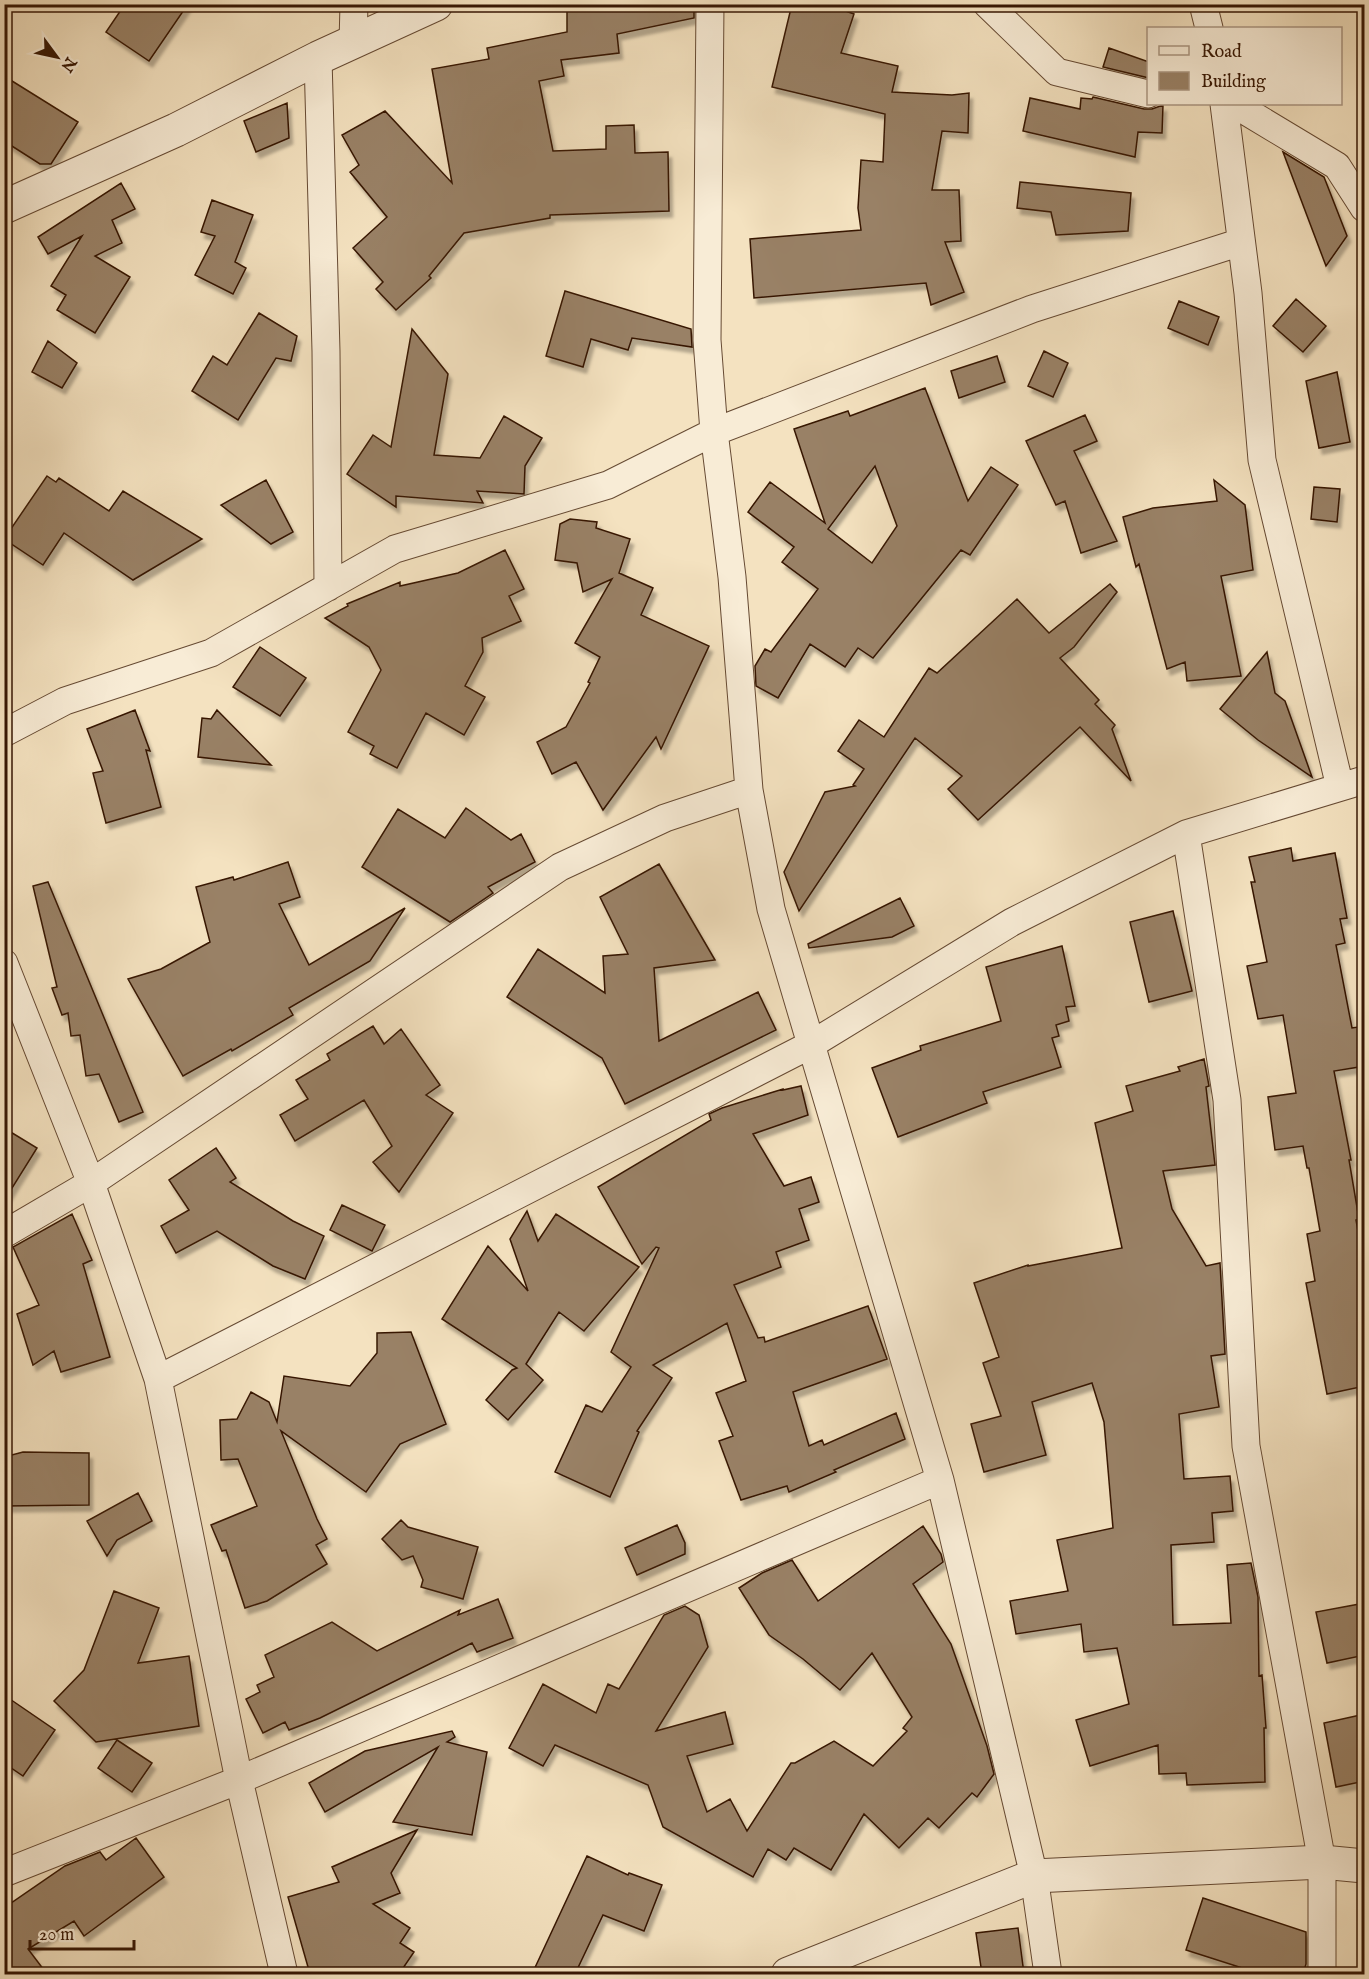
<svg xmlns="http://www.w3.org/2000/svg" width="1369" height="1979" font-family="'IM FELL English',serif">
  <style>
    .building { fill: #998166; stroke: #371704; stroke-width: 1.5; fill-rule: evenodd; filter: url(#shadow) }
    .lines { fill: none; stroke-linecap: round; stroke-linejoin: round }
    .minor-casing { stroke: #664a33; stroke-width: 29 }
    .tertiary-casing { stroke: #664a33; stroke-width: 35 }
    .minor { stroke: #f8ecd6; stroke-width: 27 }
    .tertiary { stroke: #f8ecd6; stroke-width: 33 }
  </style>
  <defs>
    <filter id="shadow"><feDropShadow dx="3.5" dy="6" stdDeviation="1.5" flood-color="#0004"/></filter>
  </defs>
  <rect width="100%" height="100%" fill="#f4e2c0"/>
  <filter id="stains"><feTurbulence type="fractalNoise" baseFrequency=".00333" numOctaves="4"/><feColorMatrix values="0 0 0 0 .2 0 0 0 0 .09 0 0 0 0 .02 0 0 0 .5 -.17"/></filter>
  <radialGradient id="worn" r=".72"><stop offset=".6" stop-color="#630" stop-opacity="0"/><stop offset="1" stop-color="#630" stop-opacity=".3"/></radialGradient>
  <path class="building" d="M125,4H188L149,61L106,32Z
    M567,4H694V18L617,34L619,53L561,60L564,76L539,81L553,151L606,149V126L634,125L635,153L668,152L669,211L550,215V218L464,233L429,276L431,278L396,310L376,289L383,282L353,248L387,217L350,172L359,165L342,135L385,111L452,183L432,69L489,59L487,48L567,32Z
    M792,4H826L854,14L841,53L898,66L892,92L952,95L969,93L968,133L942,131L932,190H959L961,241L945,242L964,292L931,305L926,283L754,298L750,239L861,230L858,208L861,160L883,162L885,114L772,87Z
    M1109,48L1149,62V78L1103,67Z
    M4,76L78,122L51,164H40L4,141Z
    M1093,97L1144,109H1152L1163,105L1162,133L1138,132L1135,157L1023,131L1030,98L1080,109L1081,98L1092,99Z
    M287,103L289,138L256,152L244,121Z
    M1283,152L1324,177L1347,236L1326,266Z
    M1020,182L1131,193L1128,231L1056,235L1051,212L1017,208Z
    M121,183L135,209L112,220L122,243L95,256L130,277L95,333L57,310L66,295L51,286L82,236L48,254L38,237Z
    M212,200L253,215L235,262L246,268L233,294L195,275L215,236L201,232Z
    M565,291L691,329L692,347L632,338L628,350L591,339L583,367L546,356Z
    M1296,299L1326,326L1303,352L1273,326Z
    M1179,301L1219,317L1208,345L1168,328Z
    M259,313L297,336L291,361L276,358L238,420L192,391L213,356L227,365Z
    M412,329L448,374L434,455L480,458L504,416L542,438L525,466L524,494L477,491L483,503L396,496V507L347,474L373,435L391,447Z
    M48,341L77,363L62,388L32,372Z
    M1044,351L1068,363L1053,397L1028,386Z
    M997,356L1005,382L959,398L951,371Z
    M1337,372L1350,442L1319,448L1306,381Z
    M925,388L968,501L991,467L1018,485L970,555L961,550L873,658L858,648L845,667L810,644L778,698L756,686L755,666L765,649L771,652L818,589L782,562L794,547L748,512L770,482L825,523L794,429L848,411L850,416ZM875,466L897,526L872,563L828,529Z
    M1085,415L1097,441L1074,451L1117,541L1081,553L1065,501L1056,505L1026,441Z
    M47,476L56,482L59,478L109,511L123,491L202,539L133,580L64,533L43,565L4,539Z
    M266,480L293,532L271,544L221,505Z
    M1214,480L1245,505L1253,570L1221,576L1241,676L1187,681L1185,662L1167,669L1139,564L1136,567L1123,517L1153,508L1217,501Z
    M1314,487L1340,489L1337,522L1311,519Z
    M570,519L597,522L596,528L630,539L619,573L653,588L641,615L709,646L661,749L656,737L603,810L576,762L552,774L537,742L566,727L590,683L588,682L600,657L575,643L612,579L583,592L577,563L555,560L560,524Z
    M505,550L524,589L509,596L521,621L482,638L483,652L465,686L485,697L464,735L426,713L397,768L370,754L374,746L348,732L381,670L369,647L325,618L348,606L347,604L400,582V586L458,573Z
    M1110,584L1117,592L1074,647L1060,658L1099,700L1095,704L1115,725L1112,729L1131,781L1080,727L978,820L948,789L962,776L915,738L799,911L784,872L825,792L855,786L853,785L864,769L838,751L859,720L884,737L929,668L937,673L1017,599L1049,633Z
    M260,647L306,678L280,716L233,687Z
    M1267,652L1275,693L1285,701L1312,777L1258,740L1220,709Z
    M135,710L150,751L146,750L161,807L106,823L93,773L103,771L87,729Z
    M217,710L271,765L198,757L202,718L211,719Z
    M466,808L511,840L521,834L535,862L488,887L493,893L450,922L362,867L398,809L445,838Z
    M1291,848L1293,861L1335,853L1347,918L1340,919L1345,943L1336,945L1352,1028L1365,1026V1066L1334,1071L1351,1160H1349L1359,1219L1356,1220L1365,1269V1386L1327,1394L1306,1283L1315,1281L1307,1234L1320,1231L1309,1168H1307L1303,1146L1275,1150L1268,1097L1296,1093L1283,1015L1258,1019L1247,966L1267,962L1251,882H1255L1249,857Z
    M288,862L300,897L279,904L309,965L405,908L370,961L289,1008L293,1015L232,1051L231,1049L183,1076L128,979L161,969L210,942L196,887L233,877L234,880Z
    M659,864L715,960L654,968L659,1041L758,992L776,1030L625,1104L602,1058L507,997L538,949L605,993L603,956L628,954L600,897Z
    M48,882L143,1112L119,1122L99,1074L86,1076L80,1035L71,1036L68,1013L62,1015L52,988L57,987L33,886Z
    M900,898L914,926L892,937L809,948L808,944Z
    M1173,911L1192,991L1149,1002L1130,922Z
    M1062,946L1075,1006L1066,1007L1069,1021L1056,1025L1059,1036L1052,1038L1061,1067L983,1092L987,1103L898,1137L872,1068L921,1050L920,1046L1001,1021L986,967Z
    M373,1026L384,1044L401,1029L440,1085L426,1095L453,1113L399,1192L373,1162L392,1146L364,1100L295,1141L280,1115L308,1099L296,1080L330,1060L327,1054Z
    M1204,1059L1209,1086L1206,1087L1215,1165L1163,1171L1172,1209L1206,1266L1220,1263L1225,1354L1211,1356L1219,1407L1179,1414L1184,1479L1230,1476L1233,1511L1212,1513L1214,1542L1171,1545L1173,1625L1231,1623L1227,1565L1251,1563L1258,1597L1259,1676L1262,1675L1266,1728H1264L1265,1782L1187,1785L1186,1773L1159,1774L1158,1745L1090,1766L1076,1720L1129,1704L1117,1648L1084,1652L1081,1624L1016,1634L1010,1601L1068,1591L1057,1540L1113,1528L1104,1422L1092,1383L1032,1402L1046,1455L984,1472L971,1424L1001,1416L983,1363L999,1357L974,1283L1028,1265V1266L1122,1248L1095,1123L1133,1111L1126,1086L1180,1071L1178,1067Z
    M801,1086L808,1115L753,1134L784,1186L811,1177L819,1202L799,1209L809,1240L776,1252L781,1267L734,1285L758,1338L764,1337L765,1342L868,1306L887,1359L793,1392L809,1446L822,1440L824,1445L896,1413L905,1439L834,1470L836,1472L789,1492L787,1486L741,1500L719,1441L733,1436L716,1393L746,1381L727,1323L653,1365L672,1378L637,1431L639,1432L610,1497L555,1472L586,1405L602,1412L631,1367L611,1352L659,1248L656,1247L642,1264L598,1187L711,1120L709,1114L722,1108L783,1089V1090Z
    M4,1128L37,1148L4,1201Z
    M216,1148L236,1178L230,1182L293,1221L324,1236L305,1279L273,1266L217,1231L176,1253L161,1226L189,1210L169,1180Z
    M342,1205L385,1225L372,1251L330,1230Z
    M527,1211L538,1241L556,1214L639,1267L584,1331L559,1312L526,1364L543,1380L508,1420L486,1400L512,1370L517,1368L442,1319L488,1246L528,1291L510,1239Z
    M72,1214L92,1260L83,1264L110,1357L61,1372L54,1351L33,1365L17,1314L39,1305L13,1247Z
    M411,1332L446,1424L400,1444L366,1492L281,1431L317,1519L327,1539L316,1545L327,1564L267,1601L245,1608L226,1550L222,1551L211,1525L257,1506L238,1459L221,1460L220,1420L237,1419L251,1392L269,1402L277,1422L284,1376L350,1386L377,1353V1333Z
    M23,1452L89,1453V1505L4,1506V1457Z
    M138,1493L152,1521L117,1540L107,1556L87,1521Z
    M401,1520L408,1527L478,1547L463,1599L421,1587L423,1580L413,1556L402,1560L382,1539Z
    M677,1525L685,1543V1554L637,1575L625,1548Z
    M923,1526L941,1554L943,1562L913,1584L951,1644L987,1746L994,1774L977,1797L972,1793L939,1828L928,1818L899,1848L864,1814L831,1870L794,1848L786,1860L768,1849L753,1877L663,1827L648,1785L555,1745L543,1766L509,1748L543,1684L596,1713L608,1684L619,1689L664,1615L685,1606L699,1615L708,1647L656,1731L725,1712L733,1744L687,1756L707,1812L730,1799L747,1831L791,1763H795L834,1741L873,1766L907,1731L903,1728L912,1717L872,1653L840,1690L803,1659L769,1635L739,1588L762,1573L792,1560L818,1601Z
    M114,1591L159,1608L138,1663L189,1656L199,1726L96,1742L54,1701L84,1670Z
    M498,1599L513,1638L477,1652L472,1643L320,1718L289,1730L285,1722L263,1733L246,1699L260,1692L257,1685L274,1677L265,1655L332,1622L377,1651L460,1610L458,1615Z
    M1365,1603V1655L1327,1663L1316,1612Z
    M4,1695L55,1730L23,1776L4,1763Z
    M1365,1714V1781L1336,1787L1324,1723Z
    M452,1731L455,1737L447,1742L487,1752L472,1835L393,1822L438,1747L325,1812L309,1783L365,1751Z
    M117,1740L152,1763L132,1792L98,1768Z
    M417,1830L391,1873L400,1893L373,1904L410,1928L400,1943L414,1952L399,1974H310L288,1897L339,1882L332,1867Z
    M136,1838L164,1877L84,1936L74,1921L28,1949L47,1974H4V1908L65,1866L100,1852L106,1860Z
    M587,1856L628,1875L629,1873L662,1885L644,1931L603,1915L575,1974H532Z
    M1203,1898L1306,1932V1964L1303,1974H1261L1186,1950Z
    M1018,1928L1024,1974H982L976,1933Z"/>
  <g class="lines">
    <defs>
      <path id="minor" d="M710,4L707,340L714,432L732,577L749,790L771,909L940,1480L1034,1876L1048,1974
        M987,4L1057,72L1148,94
        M1203,4L1209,28
        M353,43L354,4
        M318,58L326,351L328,587
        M1224,104L1248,293L1262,460L1340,787
        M1234,104L1337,166L1364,208
        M4,733L65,701L211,653L395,549L608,485L714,432L1032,309L1241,242
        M1186,834L1227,1100L1246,1446L1322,1862V1974
        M4,963L91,1183L158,1379L239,1780L284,1974
        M4,1234L91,1183L560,867L665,818L749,790
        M158,1379L812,1044L1012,922L1186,834L1364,780
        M4,1873L239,1780L940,1480"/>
      <path id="tertiary" d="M4,207L176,130L318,58L436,4
        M788,1974L1034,1876L1322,1862L1364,1866"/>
    </defs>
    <use href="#minor" class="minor-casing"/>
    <use href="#tertiary" class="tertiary-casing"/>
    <use href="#minor" class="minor"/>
    <use href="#tertiary" class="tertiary"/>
  </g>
  <rect width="1369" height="1979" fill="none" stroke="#f4e2c0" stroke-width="24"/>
  <rect x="6" y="6" width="1357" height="1967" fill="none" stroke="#371704" stroke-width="3"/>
  <rect x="12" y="12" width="1345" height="1955" fill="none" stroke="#371704" stroke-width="1.5"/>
  <rect x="1147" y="27" width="195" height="78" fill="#f8ecd6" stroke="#ab9782" stroke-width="1.5"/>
  <rect x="1159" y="46" width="30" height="9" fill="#f8ecd6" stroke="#ab9782" stroke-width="1.5"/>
  <text x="1201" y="57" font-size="18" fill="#371704">Road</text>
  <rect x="1159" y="72" width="30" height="18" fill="#998166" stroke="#ab9782" stroke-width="1.5"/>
  <text x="1201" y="87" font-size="18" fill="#371704">Building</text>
  <g transform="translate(57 57) rotate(123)" stroke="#f8ecd6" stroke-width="4.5" paint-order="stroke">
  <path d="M0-4.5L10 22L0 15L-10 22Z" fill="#371704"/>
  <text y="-9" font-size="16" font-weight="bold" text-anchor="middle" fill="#371704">N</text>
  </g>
  <path d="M30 1940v9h104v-9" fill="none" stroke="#371704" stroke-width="3"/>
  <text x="39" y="1940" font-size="18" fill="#371704" stroke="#f8ecd6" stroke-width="4.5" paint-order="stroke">20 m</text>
  <rect width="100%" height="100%" filter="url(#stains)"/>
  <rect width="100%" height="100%" fill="url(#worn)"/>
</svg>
